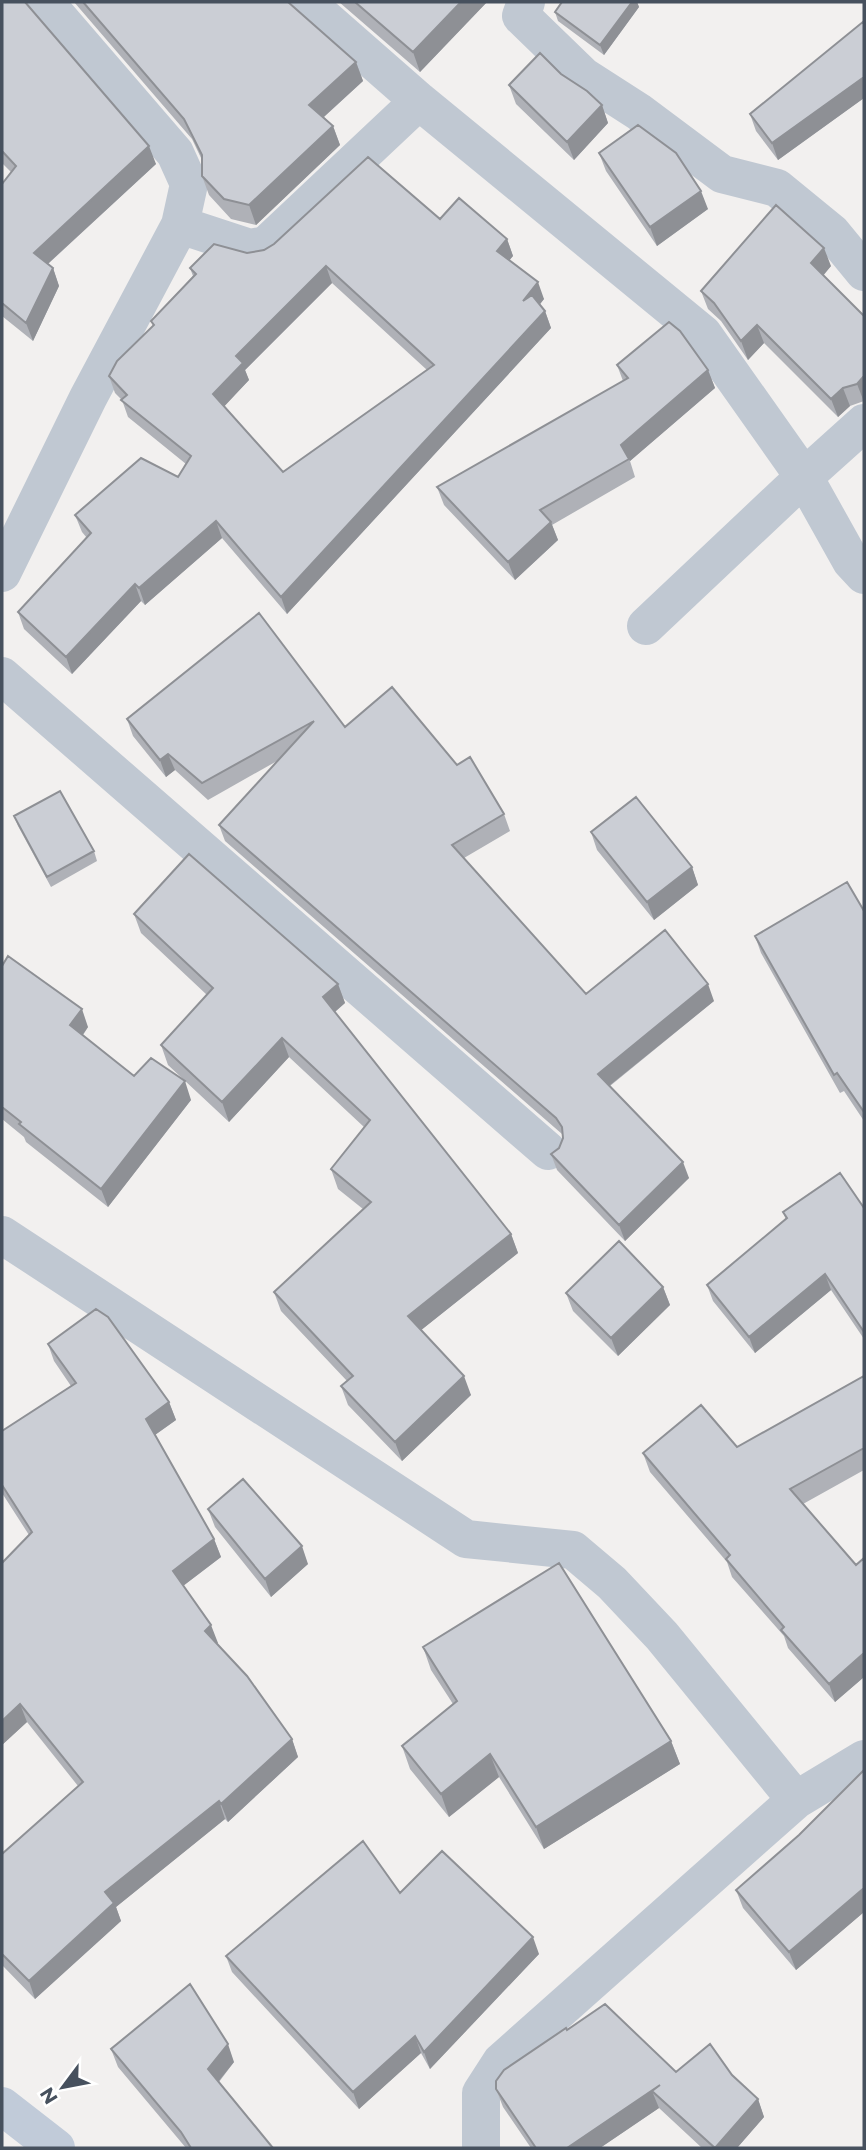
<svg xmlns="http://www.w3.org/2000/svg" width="866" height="2150" font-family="Montserrat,sans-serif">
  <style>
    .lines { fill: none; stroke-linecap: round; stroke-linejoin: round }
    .street { stroke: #c0c8d2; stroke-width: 38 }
    .secondary { stroke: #c1cbd9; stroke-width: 38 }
    .wall { fill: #afb1b7; fill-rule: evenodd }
    .shaded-wall { fill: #8e9095 }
    .building { fill: #cbced5; stroke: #8e9095; stroke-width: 2; fill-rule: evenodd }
  </style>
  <rect width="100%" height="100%" fill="#f2f0ef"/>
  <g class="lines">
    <path class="street" d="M306,2L419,101L703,334L804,477L851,561L864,575
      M526,2L521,16L583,76L639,112L722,174L777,188L832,233L864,272
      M180,225L250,248L266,245L419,101
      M2,573L88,398L180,225L189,184L175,153L45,2
      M646,626L804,477L864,423
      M2,676L548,1151
      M2,1235L466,1539L573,1550L612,1583L662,1636L796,1800L501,2062L481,2093V2148
      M796,1800L864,1759"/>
    <path class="secondary" d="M2,2106L56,2148"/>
  </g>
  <path class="wall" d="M2,2L156,164L48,264L53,268L59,286L33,341L2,316V184L11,172L2,163Z
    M74,2H288L356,62L363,81L324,117L333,126L340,145L256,225L231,219L209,195L202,176V160L192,139Z
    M339,2H487L420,72Z
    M562,2H637L639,7L604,55L558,21L555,12Z
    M864,21V98L778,160L756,131L750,114Z
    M561,74L602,105L608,123L574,160L516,104L509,85Z
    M599,153L708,209L657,246L606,171Z
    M440,219L507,239L513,256L509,260L544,299L540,304L545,311L551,328L287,614L222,538L145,605L141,601L72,674L24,629L18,612L87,538L82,532L75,515L178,477L186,464L128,417L122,400L115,393L109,376L153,326L151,321L193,276L190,268L247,253ZM332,283L427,370L283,472L224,406L249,380L245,370Z
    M831,266L823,275L864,316V401L850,406L838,417L764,343L748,360L721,321L708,309L701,291Z
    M617,365L708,370L715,388L630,461L635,477L552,525L558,540L515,580L444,505L437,487L623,381Z
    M259,613L345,727L457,765L504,814L510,831L464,858L586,994L714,1001L610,1086L689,1178L625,1241L557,1170L551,1154L559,1148L563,1138L562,1134L225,841L219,825L277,761L208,800L175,770L166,777L133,736L127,719Z
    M14,816L94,851L97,861L51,887L18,826Z
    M591,832L692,867L698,885L654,920L597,850Z
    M864,911V1121L844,1091L840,1093L761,953L755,936Z
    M134,914L338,984L345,1003L335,1012L511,1234L518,1253L421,1330L471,1395L402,1461L348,1405L341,1386L347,1381L281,1311L274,1292L363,1209L338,1189L331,1169L364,1127L289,1057L229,1122L168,1065L161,1045L207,995L141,933Z
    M2,966L88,1027L83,1035L134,1076L191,1100L108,1207L26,1142L24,1137L2,1119Z
    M864,1208V1339L831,1290L755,1353L713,1301L707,1285L786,1220L783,1212Z
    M663,1287L670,1305L618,1356L573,1311L566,1293Z
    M48,1344L169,1402L176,1420L155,1435L214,1539L221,1557L183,1586L217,1644L292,1739L298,1757L228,1822L225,1819L116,1907L121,1921L35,1999L2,1965V1854L78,1786L27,1722L2,1745V1563L29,1535L2,1493V1431L71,1386L54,1361Z
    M864,1376V1470L803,1504L856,1565L864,1558V1677L835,1702L788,1648L784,1636L732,1577L727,1562L650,1472L643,1453L737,1447Z
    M208,1509L308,1564L271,1597L215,1527Z
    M423,1647L671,1741L680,1764L544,1849L499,1777L449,1817L410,1769L402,1746L453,1704L431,1670Z
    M864,1770V1912L796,1970L743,1908L736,1890L799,1835Z
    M400,1893L539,1954L430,2069L421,2053L359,2109L232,1972L226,1956Z
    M567,2030L676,2072L732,2075L758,2099L764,2117L737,2148H702L659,2108L600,2148H531L503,2107L496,2089Z
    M111,2049L234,2062L219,2082L273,2148H186L118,2067Z"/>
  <path class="shaded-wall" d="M461,2H487L420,72L413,52Z
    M632,2H637L639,7L604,55L600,45Z
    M356,62L363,81L316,124L309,105Z
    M864,77V98L778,160L772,143Z
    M602,105L608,123L574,160L567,142Z
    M333,126L340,145L256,225L249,205Z
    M149,146L156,164L40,271L34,253Z
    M701,191L708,209L657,246L650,227Z
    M507,239L513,256L503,268L497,251Z
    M824,248L831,266L818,282L811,263Z
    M326,266L332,283L245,370L249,380L220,411L213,394L236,356Z
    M53,268L59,286L33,341L26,323Z
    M538,282L544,299L529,318L523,301Z
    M545,311L551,328L287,614L281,597Z
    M757,325L764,343L748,360L741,341Z
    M708,370L715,388L630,461L621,445Z
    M864,376V402L857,384Z
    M843,388L850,406L838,417L831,399Z
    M216,521L222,538L145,605L139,588Z
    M551,522L558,540L515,580L508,562Z
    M135,584L141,601L72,674L66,657Z
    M168,754L175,770L166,777L160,760Z
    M692,867L698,885L654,920L647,902Z
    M338,984L345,1003L330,1016L323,997Z
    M708,984L714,1001L604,1090L598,1074Z
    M82,1009L88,1027L77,1043L70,1025Z
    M282,1038L289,1057L229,1122L222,1102Z
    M185,1081L191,1100L108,1207L101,1189Z
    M683,1162L689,1178L625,1241L619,1225Z
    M511,1234L518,1253L415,1335L408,1316Z
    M825,1274L831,1290L755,1353L749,1337Z
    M663,1287L670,1305L618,1356L611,1338Z
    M464,1376L471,1395L402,1461L395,1442Z
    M169,1402L176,1420L152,1437L146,1419Z
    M214,1539L221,1557L179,1589L173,1571Z
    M302,1546L308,1564L271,1597L265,1579Z
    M211,1625L218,1643L212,1648L205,1631Z
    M864,1653V1677L835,1702L829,1684Z
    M20,1704L27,1722L2,1745V1721Z
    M292,1739L298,1757L228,1822L221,1804Z
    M671,1741L680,1764L544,1849L536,1827Z
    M490,1754L499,1777L449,1817L441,1794Z
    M219,1801L225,1819L116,1907L121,1921L35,1999L29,1981L105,1892Z
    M864,1888V1912L796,1970L789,1952Z
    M533,1937L539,1954L430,2069L424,2052Z
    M415,2036L421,2053L359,2109L353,2092Z
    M228,2044L234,2062L214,2087L208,2069Z
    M660,2085L652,2091L659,2108L600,2148H567Z
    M758,2099L764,2117L737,2148H715Z"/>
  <path class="building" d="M2,2H25L149,146L34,253L53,268L26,323L2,303V184L16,166L2,151Z
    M83,2H288L356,62L309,105L333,126L249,205L224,199L202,176V155L184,119Z
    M355,2H461L413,52Z
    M562,2H632L600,45L555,12Z
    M864,21V77L772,143L750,114Z
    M540,53L561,74L587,91L602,105L567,142L509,85Z
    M638,125L676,153L701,191L650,227L599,153Z
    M368,157L440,219L459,198L507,239L497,251L538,282L523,301L532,295L545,311L281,597L216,521L139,588L135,584L66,657L18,612L91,533L75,515L141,458L178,477L191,456L121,400L127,395L109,376L117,361L154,325L151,321L196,274L190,268L214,244L247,253L264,250L274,244ZM326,266L434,365L283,472L213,394L243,363L236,356Z
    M776,205L824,248L811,263L864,316V376L857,384L843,388L831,399L757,325L741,341L714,303L701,291Z
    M669,322L680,331L708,370L621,445L629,459L540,510L551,522L508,562L437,487L628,378L617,365Z
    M259,613L345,727L392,687L457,765L470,757L504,814L452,845L586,994L665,930L708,984L598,1074L683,1162L619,1225L551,1154L559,1148L563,1138L562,1127L556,1118L219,825L314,721L202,783L168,754L160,760L127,719Z
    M60,791L94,851L47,877L14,816Z
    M636,797L692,867L647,902L591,832Z
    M189,854L338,984L323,997L511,1234L408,1316L464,1376L395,1442L341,1386L353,1376L274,1292L371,1202L331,1169L370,1120L282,1038L222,1102L161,1045L213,988L134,914Z
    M847,882L864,911V1112L837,1073L834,1075L755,936Z
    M8,956L82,1009L70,1025L134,1076L151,1058L185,1081L101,1189L19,1124L21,1122L2,1107V966Z
    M840,1173L864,1208V1332L825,1274L749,1337L707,1285L787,1218L783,1212Z
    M619,1241L663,1287L611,1338L566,1293Z
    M96,1309L108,1317L169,1402L146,1419L214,1539L173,1571L211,1625L205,1631L247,1676L292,1739L221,1804L219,1801L105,1892L114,1903L29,1981L2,1954V1854L83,1782L20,1704L2,1721V1563L32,1532L2,1485V1431L76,1383L48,1344Z
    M864,1376V1448L790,1489L856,1565L864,1558V1653L829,1684L781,1630L784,1627L726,1559L730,1555L643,1453L701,1405L737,1447Z
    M243,1479L302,1546L265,1579L208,1509Z
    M559,1563L671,1741L536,1827L490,1754L441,1794L402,1746L457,1701L423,1647Z
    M864,1770V1888L789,1952L736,1890L799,1835Z
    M363,1841L400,1893L442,1851L533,1937L424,2052L415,2036L353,2092L226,1956Z
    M190,1984L228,2044L208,2069L273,2148H191L181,2132L111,2049Z
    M605,2004L676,2072L710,2044L732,2075L758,2099L715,2148L652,2091L660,2085L567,2148H536L496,2089V2081L504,2070L566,2028L567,2030Z"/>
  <rect width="866" height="2150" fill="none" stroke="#47515e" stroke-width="7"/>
  <g transform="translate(63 2087) rotate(238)" stroke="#ffffff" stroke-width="5" paint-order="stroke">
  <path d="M0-5L12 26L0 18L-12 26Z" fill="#47515e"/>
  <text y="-10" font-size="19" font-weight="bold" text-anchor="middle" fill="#47515e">N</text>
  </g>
</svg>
